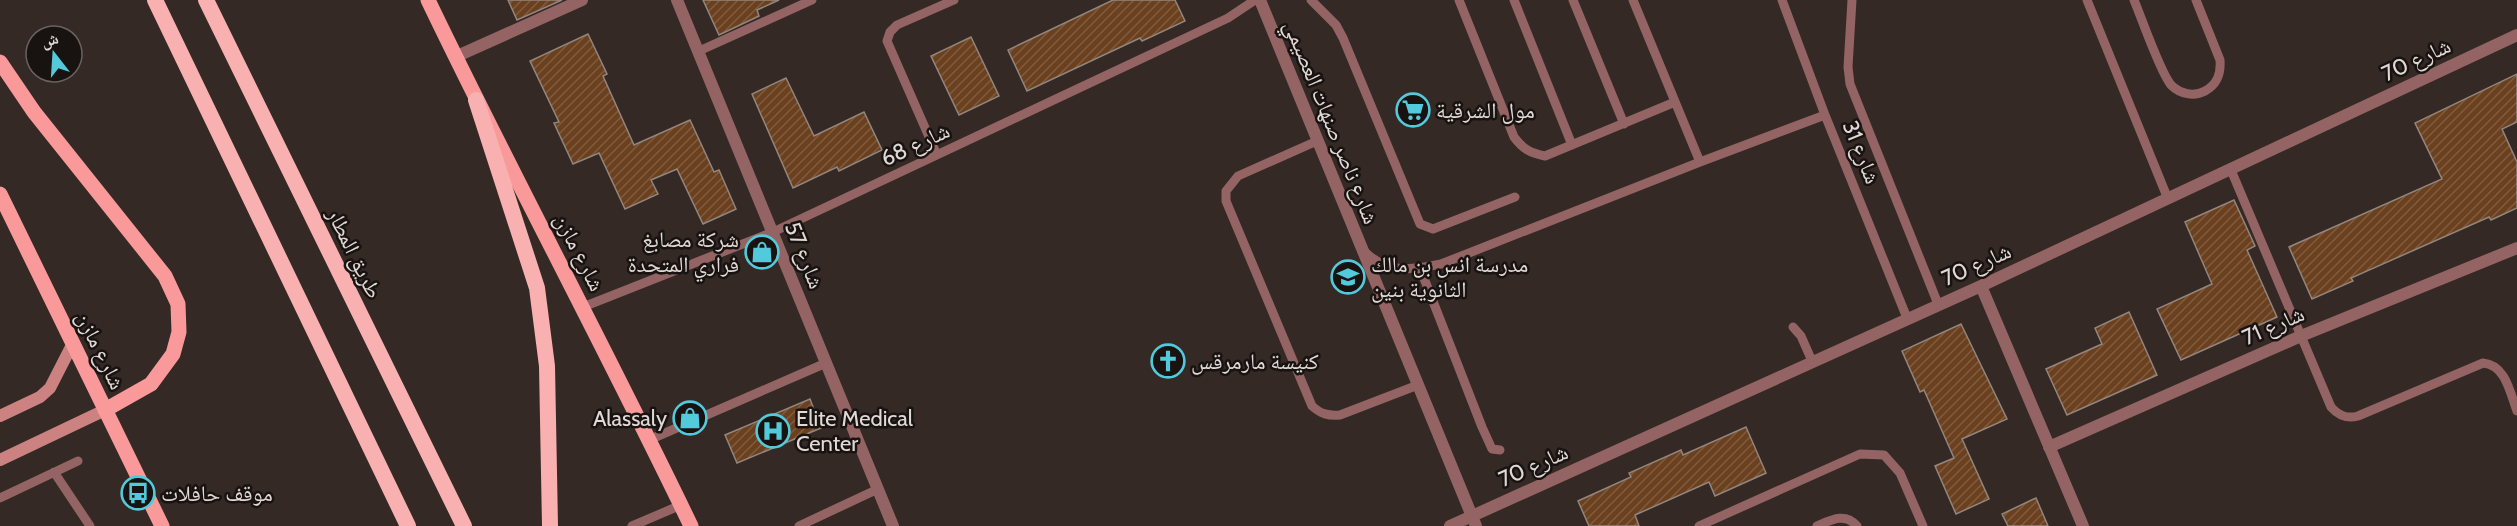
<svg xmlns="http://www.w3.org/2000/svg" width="2517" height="526" font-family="Cabin,'Noto Naskh Arabic',sans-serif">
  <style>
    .building { fill: url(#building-hatch); stroke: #92867e; stroke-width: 1.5 }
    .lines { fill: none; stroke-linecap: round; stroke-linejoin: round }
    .service { stroke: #936463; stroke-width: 9 }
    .minor { stroke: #936463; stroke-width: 12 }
    .tertiary { stroke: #936463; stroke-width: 12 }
    .secondary { stroke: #cd8282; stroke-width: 12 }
    .primary { stroke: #fa999a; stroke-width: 15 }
    .trunk { stroke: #f8b0b0; stroke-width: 16 }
    .labels { text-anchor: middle; stroke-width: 5; stroke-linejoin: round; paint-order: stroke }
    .street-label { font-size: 22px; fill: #e1d9d6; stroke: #181311 }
    .poi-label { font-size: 22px; fill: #e1d9d6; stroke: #181311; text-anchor: start }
  </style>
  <defs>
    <pattern id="building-hatch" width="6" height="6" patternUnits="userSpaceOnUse" patternTransform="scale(1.5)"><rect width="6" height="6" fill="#6b401f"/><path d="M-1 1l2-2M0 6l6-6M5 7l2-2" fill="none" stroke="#805b3f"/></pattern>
  </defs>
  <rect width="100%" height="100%" fill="#342924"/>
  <path class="building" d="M508,0H562L517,20Z
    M703,0H779L757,10L759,16L719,35Z
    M1113,0H1175L1185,21L1142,41L1140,38L1027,91L1008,50Z
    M588,34L607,74L603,76L634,145L690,120L714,172L719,170L736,209L703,224L677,169L651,180L658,194L625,209L599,153L573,164L554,123L559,122L530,61Z
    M971,37L999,96L959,115L931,56Z
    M2517,74V122L2502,129L2517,162V208L2491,220L2489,217L2351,278L2353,281L2312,299L2289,247L2442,179L2415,123Z
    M786,78L814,136L864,112L882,150L839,171L837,167L793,188L752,94Z
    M2234,200L2255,246L2247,250L2277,317L2181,360L2157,309L2212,284L2185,222Z
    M2129,312L2157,375L2067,415L2046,369L2102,344L2095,328Z
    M1961,324L2007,419L1962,439L1989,499L1956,514L1935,466L1954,458L1924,390L1920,392L1902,351Z
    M810,399L821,428L737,463L725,435Z
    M1746,427L1766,473L1715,496L1709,482L1635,515L1639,526H1589L1578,501L1631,477L1629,473L1681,450L1683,455Z
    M2036,498L2048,526H2008L2002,514Z"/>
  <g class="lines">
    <path class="service" d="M1311,0L1336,25L1343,38L1420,224L1433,229L1515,197
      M1459,0L1514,137C1523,149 1530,153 1545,156L1675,102
      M1514,0L1572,145
      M1573,0L1624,124
      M1633,0L1700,162
      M1782,0L1825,115L1907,318
      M1852,0L1848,67L1850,84L1938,304
      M2087,0L2168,199
      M2134,0C2142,19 2160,72 2171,85C2180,94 2194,97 2205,91C2218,84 2221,73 2220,60L2196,0
      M699,51L812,0
      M1317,141L1238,176L1226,191V201L1312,406C1321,414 1328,416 1340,415L1418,385
      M937,155L887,41L890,32L897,25L954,0
      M2231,170L2331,407C2339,416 2347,419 2358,416L2483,363C2506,365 2510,393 2517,411
      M1365,252C1388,274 1412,270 1441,264L1700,162L1825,115
      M1420,268L1482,427L1492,449L1500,450
      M583,307L773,232L1228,18L1255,0
      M1793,327L1801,336L1812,361
      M649,440L826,363
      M54,472L90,526
      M0,498L78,461
      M632,526L681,505
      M799,526L878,489
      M1699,526L1860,454L1884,455L1900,473L1923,526
      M1817,526C1831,520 1845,512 1857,526"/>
    <path class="minor" d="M677,0L893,526
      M455,57L582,0
      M1981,286L2083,526
      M2049,447L2301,336L2517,248
      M1450,526L1981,286L2517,35"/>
    <path class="tertiary" d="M1260,0L1476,526"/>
    <path class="secondary" d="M0,416L40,397L50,388L73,343
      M0,460L105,410"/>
    <path class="primary" d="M428,0C513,177 606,349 691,526
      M0,62L34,112L165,276L178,304L179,332L173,354L151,384L105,410
      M0,194L162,526"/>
    <path class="trunk" d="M155,0L408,526
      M206,0L464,526
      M476,100L537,288L547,366L550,526"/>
  </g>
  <defs>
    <symbol id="supermarket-ring" viewBox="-11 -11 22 22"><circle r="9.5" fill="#181311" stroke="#53cadc" stroke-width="1.5"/><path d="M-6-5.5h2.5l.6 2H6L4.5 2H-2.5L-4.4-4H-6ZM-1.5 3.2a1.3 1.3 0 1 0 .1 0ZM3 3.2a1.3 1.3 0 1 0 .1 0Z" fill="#53cadc"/></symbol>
    <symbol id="shop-ring" viewBox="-11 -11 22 22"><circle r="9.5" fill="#181311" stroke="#53cadc" stroke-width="1.5"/><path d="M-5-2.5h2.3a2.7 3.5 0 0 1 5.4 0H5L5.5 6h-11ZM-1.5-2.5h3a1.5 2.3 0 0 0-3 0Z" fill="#53cadc"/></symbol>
    <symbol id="school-ring" viewBox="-11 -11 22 22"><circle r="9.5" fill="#181311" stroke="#53cadc" stroke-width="1.5"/><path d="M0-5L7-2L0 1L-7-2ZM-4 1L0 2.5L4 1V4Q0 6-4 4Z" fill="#53cadc"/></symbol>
    <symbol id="church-ring" viewBox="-11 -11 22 22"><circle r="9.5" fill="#181311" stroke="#53cadc" stroke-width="1.5"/><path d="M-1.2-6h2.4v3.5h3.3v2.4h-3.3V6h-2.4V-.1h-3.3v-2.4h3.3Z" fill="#53cadc"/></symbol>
    <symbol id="hospital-ring" viewBox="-11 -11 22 22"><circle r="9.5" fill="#181311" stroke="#53cadc" stroke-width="1.5"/><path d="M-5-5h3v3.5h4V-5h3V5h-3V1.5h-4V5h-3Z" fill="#53cadc"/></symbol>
    <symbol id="bus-ring" viewBox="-11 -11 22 22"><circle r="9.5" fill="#181311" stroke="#53cadc" stroke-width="1.5"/><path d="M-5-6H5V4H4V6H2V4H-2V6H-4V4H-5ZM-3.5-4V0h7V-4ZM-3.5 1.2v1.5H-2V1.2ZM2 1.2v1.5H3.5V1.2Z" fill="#53cadc"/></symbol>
  </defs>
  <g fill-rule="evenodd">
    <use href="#supermarket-ring" x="1394" y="91" width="38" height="38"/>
    <use href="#shop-ring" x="743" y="233" width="38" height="38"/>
    <use href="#school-ring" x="1329" y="258" width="38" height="38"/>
    <use href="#church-ring" x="1149" y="342" width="38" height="38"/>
    <use href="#shop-ring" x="671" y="399" width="38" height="38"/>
    <use href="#hospital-ring" x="754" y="412" width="38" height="38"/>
    <use href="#bus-ring" x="119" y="474" width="38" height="38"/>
  </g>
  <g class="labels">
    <g class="street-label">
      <text transform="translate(2416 59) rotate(-25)" y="8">شارع 70</text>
      <text transform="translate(1332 122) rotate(68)" y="8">شارع ناصر صنهات العصيمي</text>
      <text transform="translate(915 144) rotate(-25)" y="8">شارع 68</text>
      <text transform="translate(1862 152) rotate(68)" y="8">شارع 31</text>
      <text transform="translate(580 252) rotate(63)" y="8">شارع مازن</text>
      <text transform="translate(355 253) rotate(64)" y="8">طريق المطار</text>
      <text transform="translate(805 255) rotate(68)" y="8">شارع 57</text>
      <text transform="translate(1976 264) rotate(-24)" y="8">شارع 70</text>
      <text transform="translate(2273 325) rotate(-24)" y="8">شارع 71</text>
      <text transform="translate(101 350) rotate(64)" y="8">شارع مازن</text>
      <text transform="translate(1533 465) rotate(-24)" y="8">شارع 70</text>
    </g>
    <g class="poi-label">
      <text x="1436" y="118">مول الشرقية</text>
      <text x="739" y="247" text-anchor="end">شركة مصابغ<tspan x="739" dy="25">فراري المتحدة</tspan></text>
      <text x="1371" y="272">مدرسة انس بن مالك<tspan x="1371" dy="25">الثانوية بنين</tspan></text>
      <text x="1191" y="369">كنيسة مارمرقس</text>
      <text x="667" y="426" text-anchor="end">Alassaly</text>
      <text x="796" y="426">Elite Medical<tspan x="796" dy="25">Center</tspan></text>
      <text x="161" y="501">موقف حافلات</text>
    </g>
  </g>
  <g transform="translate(54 54) rotate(343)"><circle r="28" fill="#181311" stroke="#686260" stroke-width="1.5"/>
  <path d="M0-4.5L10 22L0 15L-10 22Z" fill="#53cadc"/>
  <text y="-9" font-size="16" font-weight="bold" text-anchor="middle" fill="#e1d9d6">ش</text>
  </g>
</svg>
